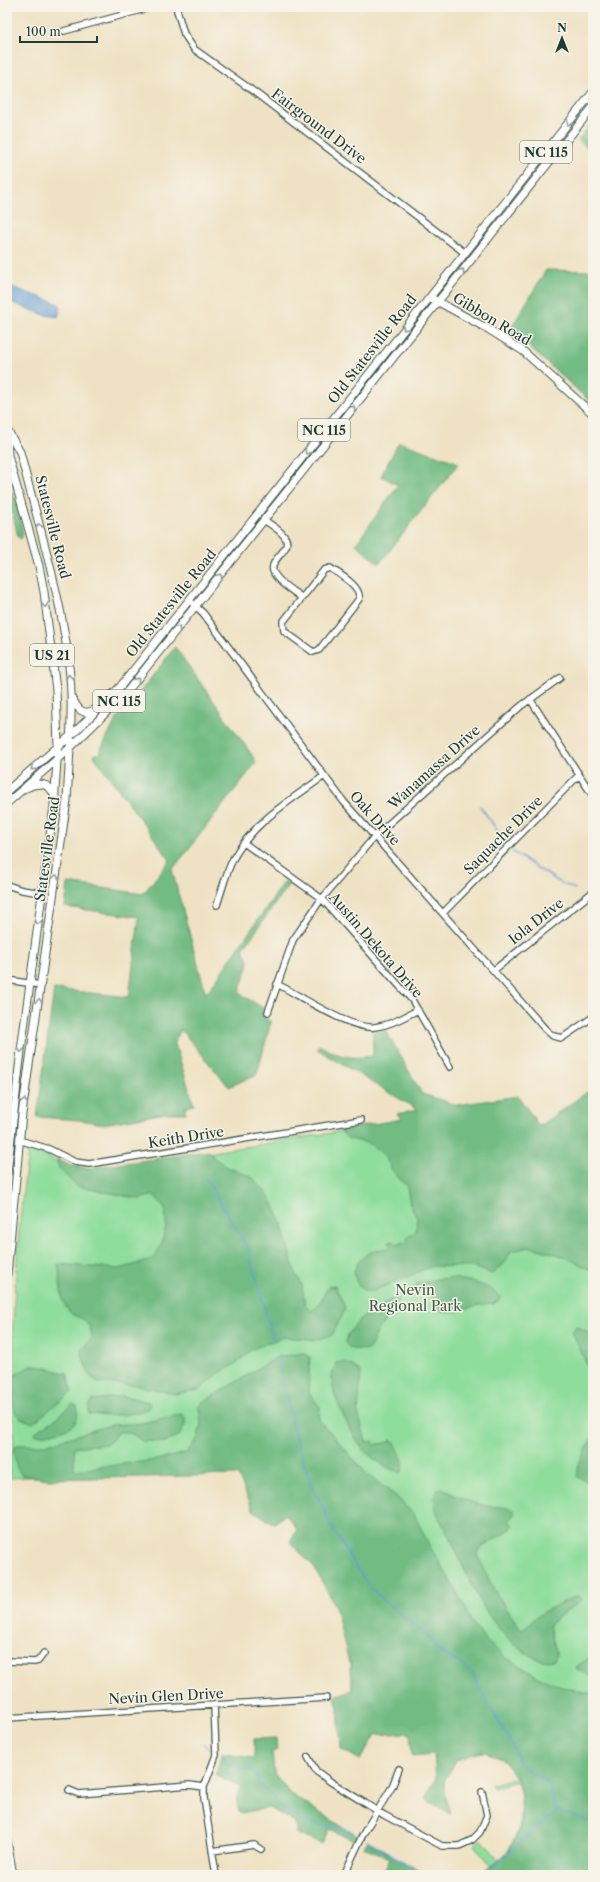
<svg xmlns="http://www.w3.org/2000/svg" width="600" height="1882" font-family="'Libre Caslon Text',serif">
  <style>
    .green { fill: #8edd9c; stroke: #568d68 }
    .forest { fill: #72bc84; stroke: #487c5c }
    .water { fill: #669dd4; stroke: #426d84 }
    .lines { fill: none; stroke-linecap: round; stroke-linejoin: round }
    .stream { stroke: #669dd4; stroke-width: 1.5 }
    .minor-casing { stroke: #3e564a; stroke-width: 8 }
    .major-casing { stroke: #3e564a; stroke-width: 9 }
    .minor { stroke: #fff; stroke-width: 5.5 }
    .major { stroke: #fff; stroke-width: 7 }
    .oneway { stroke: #8f9e9a }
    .labels { text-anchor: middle; stroke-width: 3; stroke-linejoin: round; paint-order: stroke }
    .shield { fill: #f7f3e8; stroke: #60746a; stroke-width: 1 }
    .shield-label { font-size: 13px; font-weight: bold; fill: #1f3d34 }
    .street-label { font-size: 14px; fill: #1f3d34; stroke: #f7f3e8 }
    .park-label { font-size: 14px; fill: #355d49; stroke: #f7f3e8 }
  </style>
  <rect width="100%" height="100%" fill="#f7f3e8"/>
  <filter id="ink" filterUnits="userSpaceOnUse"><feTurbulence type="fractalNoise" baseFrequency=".025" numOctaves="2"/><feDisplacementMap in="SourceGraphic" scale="8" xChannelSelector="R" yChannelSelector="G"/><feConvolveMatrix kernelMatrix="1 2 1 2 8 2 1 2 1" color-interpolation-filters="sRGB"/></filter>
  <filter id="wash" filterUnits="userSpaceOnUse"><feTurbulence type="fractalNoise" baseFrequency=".012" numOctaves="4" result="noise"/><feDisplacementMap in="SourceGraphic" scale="16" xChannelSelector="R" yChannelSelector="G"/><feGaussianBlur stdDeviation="0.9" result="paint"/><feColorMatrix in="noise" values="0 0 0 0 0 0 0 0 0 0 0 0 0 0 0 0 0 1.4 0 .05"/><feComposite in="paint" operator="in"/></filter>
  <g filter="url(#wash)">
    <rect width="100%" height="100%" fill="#efe2c4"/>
    <path class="green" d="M518,1096L539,1126L593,1163V1870L560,1875H475L492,1866L474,1845L481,1839L499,1860C522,1840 526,1808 517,1781L493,1788L491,1785L516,1777C507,1762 493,1747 474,1754L416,1727L340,1732L338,1708L335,1696L352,1690L351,1662H349L351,1462L9,1478L10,1454L13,1449L14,1423L10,1415C12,1327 16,1239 28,1151L32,1148L68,1168L89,1172L430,1117Z"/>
    <path class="forest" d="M593,121V152L578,140Z
      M546,270L593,271V404L528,346L508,333Z
      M399,442L459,463L379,564L356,544L398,485L381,476Z
      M7,487L14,494L23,534L21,539L18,537L13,515L7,507Z
      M175,647L252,755L256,763L172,870L206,994L285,881L289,884L243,949L249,963L239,993L263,1008L262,1016L271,1022L257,1074L229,1087L181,1030L174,1041L194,1105L185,1107L186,1113H166L104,1124L79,1120L37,1117L54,989L129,997L139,917L65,907L68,883L143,894L170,860L94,756L96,753L98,755L116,720L134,700Z
      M386,1031L422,1094L457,1105L518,1096L539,1126L593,1088V1271L563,1256L531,1247L511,1251L505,1263L492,1274L473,1267L433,1266L373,1291H364L357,1283L354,1272L358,1262L368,1253L391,1247L389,1242L393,1241L396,1245L408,1241L407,1238L416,1231L417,1218L410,1204L407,1187L392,1170L385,1156L369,1143L348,1139L340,1130L402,1119L397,1114L418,1110L317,1049L319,1045C340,1057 350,1059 373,1056V1032Z
      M209,1151L214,1158L229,1168L252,1177L269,1196L280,1219L294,1269L302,1285L305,1305L311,1311L320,1302L328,1287L335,1286L345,1307L342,1316L332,1335L321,1340L284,1337L267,1343L251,1350L238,1362L217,1375L199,1390L175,1394L135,1385L99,1383L90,1376L84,1362L81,1349L92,1338C89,1310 75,1324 66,1307C59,1294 61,1278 58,1264L119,1269L152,1260L161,1246L166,1226L165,1208L154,1195L140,1199L76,1186L59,1168L57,1159L70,1166L90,1168Z
      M450,1278C470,1281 487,1283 501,1298L494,1304L480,1305L450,1313L441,1312C435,1298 430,1295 416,1289V1284L437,1279Z
      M398,1296L399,1299L377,1332L372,1344L368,1350L351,1349L345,1343C352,1319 378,1308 398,1296Z
      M576,1326L593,1335V1378L572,1332Z
      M304,1353L310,1357L308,1392L320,1407L319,1420L368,1475L396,1496L415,1516L429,1545L455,1588L471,1621L485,1640L505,1657L542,1679L562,1687L593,1694V1870L560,1875H475L492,1866L508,1853L519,1829L522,1817L521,1794L516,1777L501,1757L481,1751L457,1760L444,1781L445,1793L451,1814L425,1799L436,1778L434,1754L412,1756L410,1733L375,1735L360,1760L341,1749L338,1708L335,1696L352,1690L351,1662H349L335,1606L314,1567L290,1542L297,1529L286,1514L273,1524L253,1510L238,1475L48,1479L22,1475L17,1468L13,1450L17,1445H45L110,1425L142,1423L181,1414L185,1417V1424L180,1435L165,1442L141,1441C135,1434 127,1431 118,1432L108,1444L74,1447V1470L156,1460L186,1453L198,1438L201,1423L199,1407L203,1402L277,1357Z
      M343,1362L353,1366L361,1372L358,1413L366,1442L373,1441L374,1445L390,1442V1440L395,1442C398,1451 408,1465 401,1473C387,1469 370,1458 361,1446C351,1433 331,1395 332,1378C332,1374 334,1368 336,1363Z
      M32,1365C43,1365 55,1372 67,1373L72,1392L33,1423L20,1418L15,1412L13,1405V1376Z
      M123,1396L149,1402L150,1407C138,1416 104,1417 89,1414V1406L93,1400Z
      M73,1404L77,1406C78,1410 78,1416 77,1419C74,1430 46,1435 36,1435L35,1432L53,1421Z
      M593,1436V1481H586L577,1477L579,1463Z
      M442,1488C455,1496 471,1503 486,1506C494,1508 507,1505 514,1511V1515L509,1520L512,1525L511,1529L481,1548L477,1554L493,1588L521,1630C529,1627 531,1620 538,1616C551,1607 565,1601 579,1595L582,1600L580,1602L562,1614L549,1625L557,1655L554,1660C543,1663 532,1657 523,1651C486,1624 471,1584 453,1544C446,1529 429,1508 436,1490Z
      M593,1655V1676L588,1675L577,1670L576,1667Z
      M276,1738L277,1751H272L274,1773L290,1794L357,1836L354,1841L329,1829L322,1844L297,1834L295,1823L270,1808L239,1813L237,1803L240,1786L216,1775L222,1754L254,1758V1739Z
      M367,1842L428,1875H382L390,1858L364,1847Z"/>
    <path class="water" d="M7,285L59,304L61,308L58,317L44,315L7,301Z"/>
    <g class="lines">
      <path class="stream" d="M480,806L502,837
        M513,852L559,882L575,889
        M206,1179L248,1248L273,1338
        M277,1357L295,1436L312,1487L323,1507L331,1526L355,1565L368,1585L384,1601L429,1637L439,1652L459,1662L474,1675L475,1680L493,1713L509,1738L520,1765L550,1785C548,1793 554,1800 556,1808L563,1813L593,1822
        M203,1744L210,1749
        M222,1755L225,1758L226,1764L253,1770L257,1780L261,1786L274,1797L281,1807L300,1821L349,1830L354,1833
        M367,1840L425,1875
        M486,1875L505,1855L559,1810"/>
    </g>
  </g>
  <g filter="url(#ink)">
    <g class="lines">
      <defs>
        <path id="minor" d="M176,7L184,34L194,49L253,91L465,253
          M64,31L152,7
          M264,520C271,525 279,529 284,536C295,549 269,558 273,571C277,582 293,591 301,597
          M330,568C340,574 362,587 359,599L319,650L313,652L284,631L283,622L324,570Z
          M189,600L203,613L344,802L546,1030L553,1036L562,1038L593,1017
          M530,699L593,796
          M244,843L322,899L412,1000L450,1067
          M7,885L22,890L42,893
          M217,905C222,890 226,873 233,859C253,822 291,800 324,776
          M443,913L579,775
          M494,970L593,892
          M7,980L41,985
          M277,984C301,996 350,1030 375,1027C391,1025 404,1017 418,1010
          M268,1012L293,940L320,901L375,836L521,706L560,678
          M19,1140L49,1149L75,1162L89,1164L361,1120
          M7,1661L34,1662L38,1661L44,1653
          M214,1705L216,1755L204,1787V1798L216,1875
          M7,1718L326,1698
          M308,1757L316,1771L331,1782L384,1815L442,1846H459L472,1840L480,1832L487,1815L482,1792
          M69,1790L79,1794L189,1785L204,1787
          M212,1851L254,1845L261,1849
          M344,1875L363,1834L392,1787L399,1769"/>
        <path id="major" d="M433,299L488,329L523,351L593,414
          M7,426L8,456L39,566L44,592L56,690L58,745L54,806L21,1050L7,1173
          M72,697C77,709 83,717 96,709
          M26,788C38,782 49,782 55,796
          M7,791L76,731L120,687L593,92
          M7,803L71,747L126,693L593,107
          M7,1274L22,1114L67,800C69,765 72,729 71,693C68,615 39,528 20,452L9,433
          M7,1841L13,1875"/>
      </defs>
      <use href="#minor" class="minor-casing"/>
      <use href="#major" class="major-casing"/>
      <use href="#minor" class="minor"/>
      <use href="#major" class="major"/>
    </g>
    <defs><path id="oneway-chevron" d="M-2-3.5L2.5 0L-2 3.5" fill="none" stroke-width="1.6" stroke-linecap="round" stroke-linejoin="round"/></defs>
    <g class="oneway">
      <use href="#oneway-chevron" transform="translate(569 123) rotate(128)"/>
      <use href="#oneway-chevron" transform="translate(462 271) rotate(-51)"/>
      <use href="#oneway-chevron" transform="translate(405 328) rotate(128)"/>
      <use href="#oneway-chevron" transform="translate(353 408) rotate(-52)"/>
      <use href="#oneway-chevron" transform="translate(307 452) rotate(129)"/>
      <use href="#oneway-chevron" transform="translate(39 526) rotate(-104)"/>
      <use href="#oneway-chevron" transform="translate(220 576) rotate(-52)"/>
      <use href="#oneway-chevron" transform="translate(45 605) rotate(85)"/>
      <use href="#oneway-chevron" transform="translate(178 628) rotate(-51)"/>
      <use href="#oneway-chevron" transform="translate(69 677) rotate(-96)"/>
      <use href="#oneway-chevron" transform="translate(137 680) rotate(-51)"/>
      <use href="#oneway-chevron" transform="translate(33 768) rotate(140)"/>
      <use href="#oneway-chevron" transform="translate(56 877) rotate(-82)"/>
      <use href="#oneway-chevron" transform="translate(38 922) rotate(98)"/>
      <use href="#oneway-chevron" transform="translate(39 1001) rotate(-82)"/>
      <use href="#oneway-chevron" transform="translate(21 1050) rotate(97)"/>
      <use href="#oneway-chevron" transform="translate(24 1101) rotate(-81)"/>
    </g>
  </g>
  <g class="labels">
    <g class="shield">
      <rect x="520" y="141" width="52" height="22" rx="3"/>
      <rect x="298" y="419" width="52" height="22" rx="3"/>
      <rect x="30" y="644" width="44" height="22" rx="3"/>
      <rect x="93" y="690" width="52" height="22" rx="3"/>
    </g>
    <g class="shield-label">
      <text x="546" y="157">NC 115</text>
      <text x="324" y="435">NC 115</text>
      <text x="52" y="660">US 21</text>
      <text x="119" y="706">NC 115</text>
    </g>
    <g class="street-label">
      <text transform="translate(319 126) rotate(37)" y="5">Fairground Drive</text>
      <text transform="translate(492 319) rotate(31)" y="5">Gibbon Road</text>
      <text transform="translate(372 349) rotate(-52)" y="5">Old Statesville Road</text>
      <text transform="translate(53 527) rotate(76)" y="5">Statesville Road</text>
      <text transform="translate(171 603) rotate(-51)" y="5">Old Statesville Road</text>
      <text transform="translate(434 767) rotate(-42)" y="5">Wanamassa Drive</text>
      <text transform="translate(375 818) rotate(48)" y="5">Oak Drive</text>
      <text transform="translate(503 835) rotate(-45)" y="5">Saquache Drive</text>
      <text transform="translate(47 849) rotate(-82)" y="5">Statesville Road</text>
      <text transform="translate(536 921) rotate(-38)" y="5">Iola Drive</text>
      <text transform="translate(376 945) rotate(49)" y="5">Austin Dekota Drive</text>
      <text transform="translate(186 1137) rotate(-9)" y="5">Keith Drive</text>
      <text transform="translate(166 1696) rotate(-3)" y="5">Nevin Glen Drive</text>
    </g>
    <g class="park-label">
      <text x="415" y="1295">Nevin<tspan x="415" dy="16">Regional Park</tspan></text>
    </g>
  </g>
  <rect width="600" height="1882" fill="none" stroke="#f7f3e8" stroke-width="24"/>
  <g transform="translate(562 38)" stroke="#f7f3e8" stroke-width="3" paint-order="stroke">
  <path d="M0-3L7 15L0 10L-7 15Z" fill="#1f3d34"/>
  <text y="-6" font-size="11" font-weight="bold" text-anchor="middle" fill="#1f3d34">N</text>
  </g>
  <path d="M20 36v6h77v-6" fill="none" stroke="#1f3d34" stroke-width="2"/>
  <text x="26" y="36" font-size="12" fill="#1f3d34" stroke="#f7f3e8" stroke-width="3" paint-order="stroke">100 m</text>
</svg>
